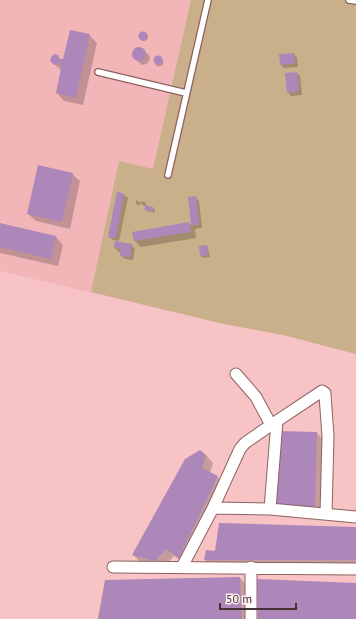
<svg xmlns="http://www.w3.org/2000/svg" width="356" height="619" font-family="'PT Sans',sans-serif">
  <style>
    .built { fill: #f2b6b8 }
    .green { fill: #cab08a }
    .shadow { fill: #0003 }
    .building { fill: #ad87ba }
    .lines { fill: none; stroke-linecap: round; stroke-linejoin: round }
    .lane-casing { stroke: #8e6162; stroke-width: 8 }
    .street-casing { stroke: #8e6162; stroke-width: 13 }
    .lane { stroke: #fff; stroke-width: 5.5 }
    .street { stroke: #fff; stroke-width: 11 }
  </style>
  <rect width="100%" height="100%" fill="#f7c3c4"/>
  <path class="built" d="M0,0H356V354L283,335L224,324L0,271Z"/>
  <path class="green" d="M191,0H356V354L283,335L224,324L91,292L119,161L153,169Z"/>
  <path class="shadow" d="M140 37a4 4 0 1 1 8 0a4 4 0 1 1-8 0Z
    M89,35L97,43L83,105L64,101L57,93L62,71L52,62L60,59L64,60Z
    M140,48L149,55L150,59L147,64L142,65L134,58L133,53L136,49Z
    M294,54L297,58L298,67L284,68L281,65Z
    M154.5 62a4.5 4.5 0 1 1 9 0a4.5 4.5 0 1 1-9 0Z
    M297,73L300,76L302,95L291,96L288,92Z
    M72,174L80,181L70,229L36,221L28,214Z
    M118,192L124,195L128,198L119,241L113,240L109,237Z
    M195,197L199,201L202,228L195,229L196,238L141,247L135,241L189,223L192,226L189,198Z
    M136,200L141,203V201L145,202L146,204V206L154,208L155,210L154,213L147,211L145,209L146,207L140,203V205H137L136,203Z
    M0,224L56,237L63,245L58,266L0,253Z
    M131,245L135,249L133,260L125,259L122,256V252H119L115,248Z
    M207,246L208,248L210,257L203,258L201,256L200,247Z
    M317,433L324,440L322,513L283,517L276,509Z
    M206,455L213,463L210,473L217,477L225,485L186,564L174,556L163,568L141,563L133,555Z
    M356,528V568L213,567L205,560L216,552Z
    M240,578L247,585L249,619H99Z"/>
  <path class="building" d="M70,30L90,34L76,98L56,93L62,63H60L54,65L50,61L51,57L54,54L58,55L60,59H63Z
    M138.5 36a4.5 4.5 0 1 1 9 0a4.5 4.5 0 1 1-9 0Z
    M132 54a7 7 0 1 1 14 0a7 7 0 1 1-14 0Z
    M294,53L295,63L280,65L279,54Z
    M153.5 60a4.5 4.5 0 1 1 9 0a4.5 4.5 0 1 1-9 0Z
    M297,72L299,91L287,93L285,73Z
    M38,165L73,173L62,222L27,214Z
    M117,191L124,194L116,238L108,237Z
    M196,196L199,225H191L188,197Z
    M146,205L154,208L153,212L144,209Z
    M189,222L191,232L134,241L132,232Z
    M0,223L56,236L51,259L0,247Z
    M115,241L132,244L130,257L120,256L121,249L114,248Z
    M207,245L208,255L200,256L199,246Z
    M277,431L317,432L315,506L275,510Z
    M200,450L206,455L202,468L218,476L179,558L166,549L155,561L132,555L185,459Z
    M219,523L356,527V560H204L206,550L215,551Z
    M240,577L242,619H98L105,580Z
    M257,579L356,583V619H258Z"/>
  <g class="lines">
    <defs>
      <path id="lane" d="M349,0L356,1
        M98,72L186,93
        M168,175L208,0"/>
      <path id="street" d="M236,374L256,397L271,425
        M213,508L270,509L356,517
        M270,509L277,421
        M113,567L356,569
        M182,567L213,508L240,449L245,443L271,425L322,391L325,393V395L328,436L326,514
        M251,619V567"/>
    </defs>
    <use href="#lane" class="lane-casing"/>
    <use href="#street" class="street-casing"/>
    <use href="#lane" class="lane"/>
    <use href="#street" class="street"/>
  </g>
  <path d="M220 603v6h76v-6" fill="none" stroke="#463233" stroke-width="2"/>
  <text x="226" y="603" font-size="12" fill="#463233" stroke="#ffefef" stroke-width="3" paint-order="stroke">50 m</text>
</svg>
